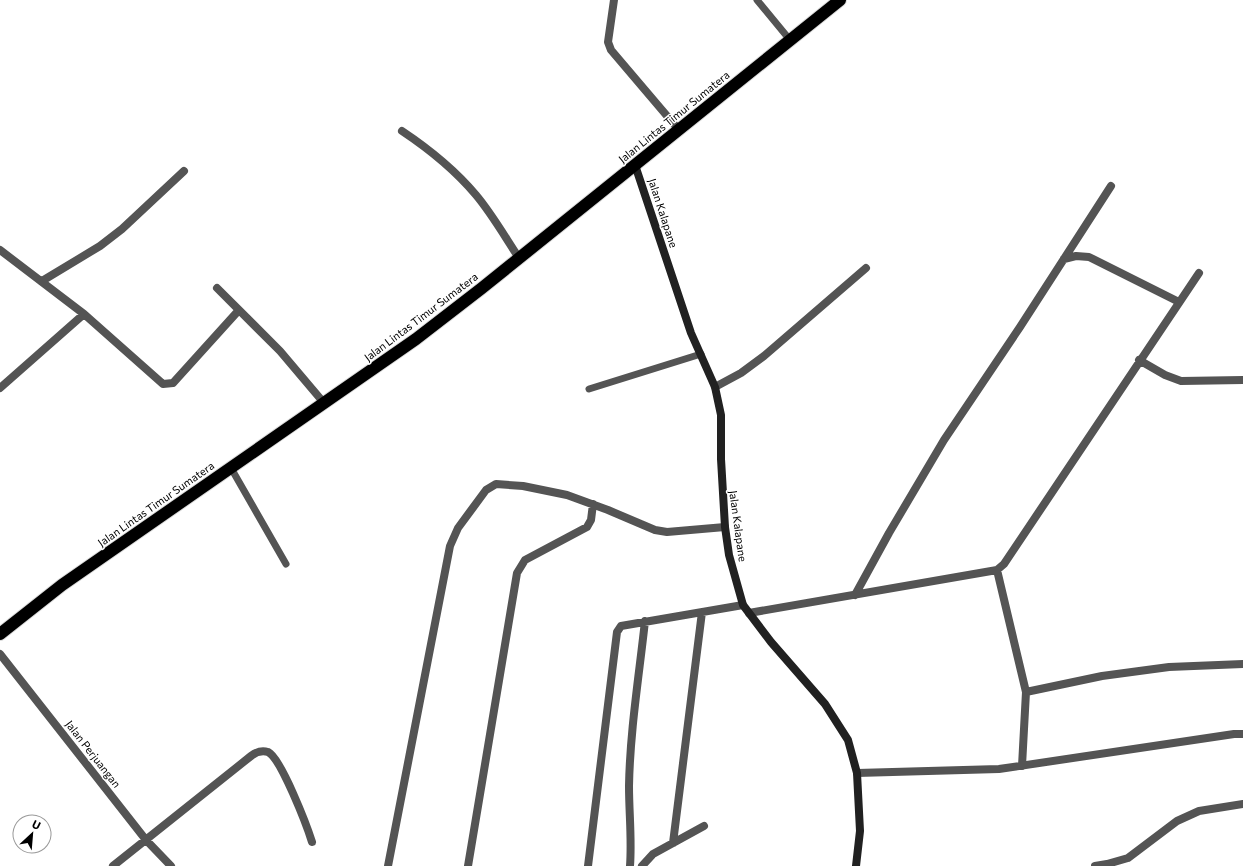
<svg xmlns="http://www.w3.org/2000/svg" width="1243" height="866" font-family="Commissioner,sans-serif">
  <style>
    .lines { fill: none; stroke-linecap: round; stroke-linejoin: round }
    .highway-casing { stroke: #dbdbdb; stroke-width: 14 }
    .lane { stroke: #545454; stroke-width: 7 }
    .street { stroke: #545454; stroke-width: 8 }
    .secondary { stroke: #212121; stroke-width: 8 }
    .highway { stroke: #000; stroke-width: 12 }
    .labels { text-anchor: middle; stroke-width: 3; stroke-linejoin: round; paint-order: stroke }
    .street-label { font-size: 11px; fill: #000; stroke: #fff }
  </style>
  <rect width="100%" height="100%" fill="#fff"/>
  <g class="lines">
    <defs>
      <path id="highway" d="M0,634L62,585L416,339L482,288L840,0"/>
    </defs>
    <use href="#highway" class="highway-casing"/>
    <path class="lane" d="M757,0L790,40
      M589,389L701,354
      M231,468L286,564"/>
    <path class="street" d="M614,0L608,42L611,50L679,130
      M402,131C429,149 455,170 476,195C492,214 505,237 519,258
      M0,250L84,314L163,384L173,383L239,310
      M1064,259L1076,256L1089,257L1179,302
      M42,281L100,246L122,229L184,171
      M217,288L280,351L324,403
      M1139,360L1165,375L1181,381L1243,380
      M715,387L741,373L764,356L866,268
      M0,388L84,314
      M997,570L1026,692
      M855,595L889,533L944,440L1020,327L1111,186
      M749,613L997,570L1004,564L1199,273
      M0,654L146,840L171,866
      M1022,766L1026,692L1102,676L1169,667L1243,664
      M857,773L999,769L1234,734H1243
      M673,843L702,612
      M113,866L251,756C256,752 261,750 268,752C281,758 307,826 312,842
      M388,866L450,546L458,528L486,490L496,484L523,486L567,495L608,510L655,530L667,532L725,527
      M468,866L517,573L525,560L587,527L591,520L593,504
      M588,866L617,632L621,626L743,605
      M630,866C632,839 629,813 629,786C630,731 639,676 645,621
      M642,866L653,854L704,826
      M1095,866L1107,864L1128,858L1177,821L1199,811L1243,804"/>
    <path class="secondary" d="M635,165L691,333L715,387L721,415V459L725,527L729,555L743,605L771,642L825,704L848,740L857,773L860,831L856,866"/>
    <use href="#highway" class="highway"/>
  </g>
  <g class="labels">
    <g class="street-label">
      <text transform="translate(674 117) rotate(-39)" y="4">Jalan Lintas Timur Sumatera</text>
      <text transform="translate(663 213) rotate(72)" y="4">Jalan Kalapane</text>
      <text transform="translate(421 317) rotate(-37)" y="4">Jalan Lintas Timur Sumatera</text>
      <text transform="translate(156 504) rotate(-35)" y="4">Jalan Lintas Timur Sumatera</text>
      <text transform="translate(738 526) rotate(82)" y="4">Jalan Kalapane</text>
      <text transform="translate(93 754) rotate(52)" y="4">Jalan Perjuangan</text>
    </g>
  </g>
  <g transform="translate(32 834) rotate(26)"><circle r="19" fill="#ffffff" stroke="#999999"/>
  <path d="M0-3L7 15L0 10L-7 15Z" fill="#000000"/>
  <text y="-6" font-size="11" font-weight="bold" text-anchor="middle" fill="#000000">U</text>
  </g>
</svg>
